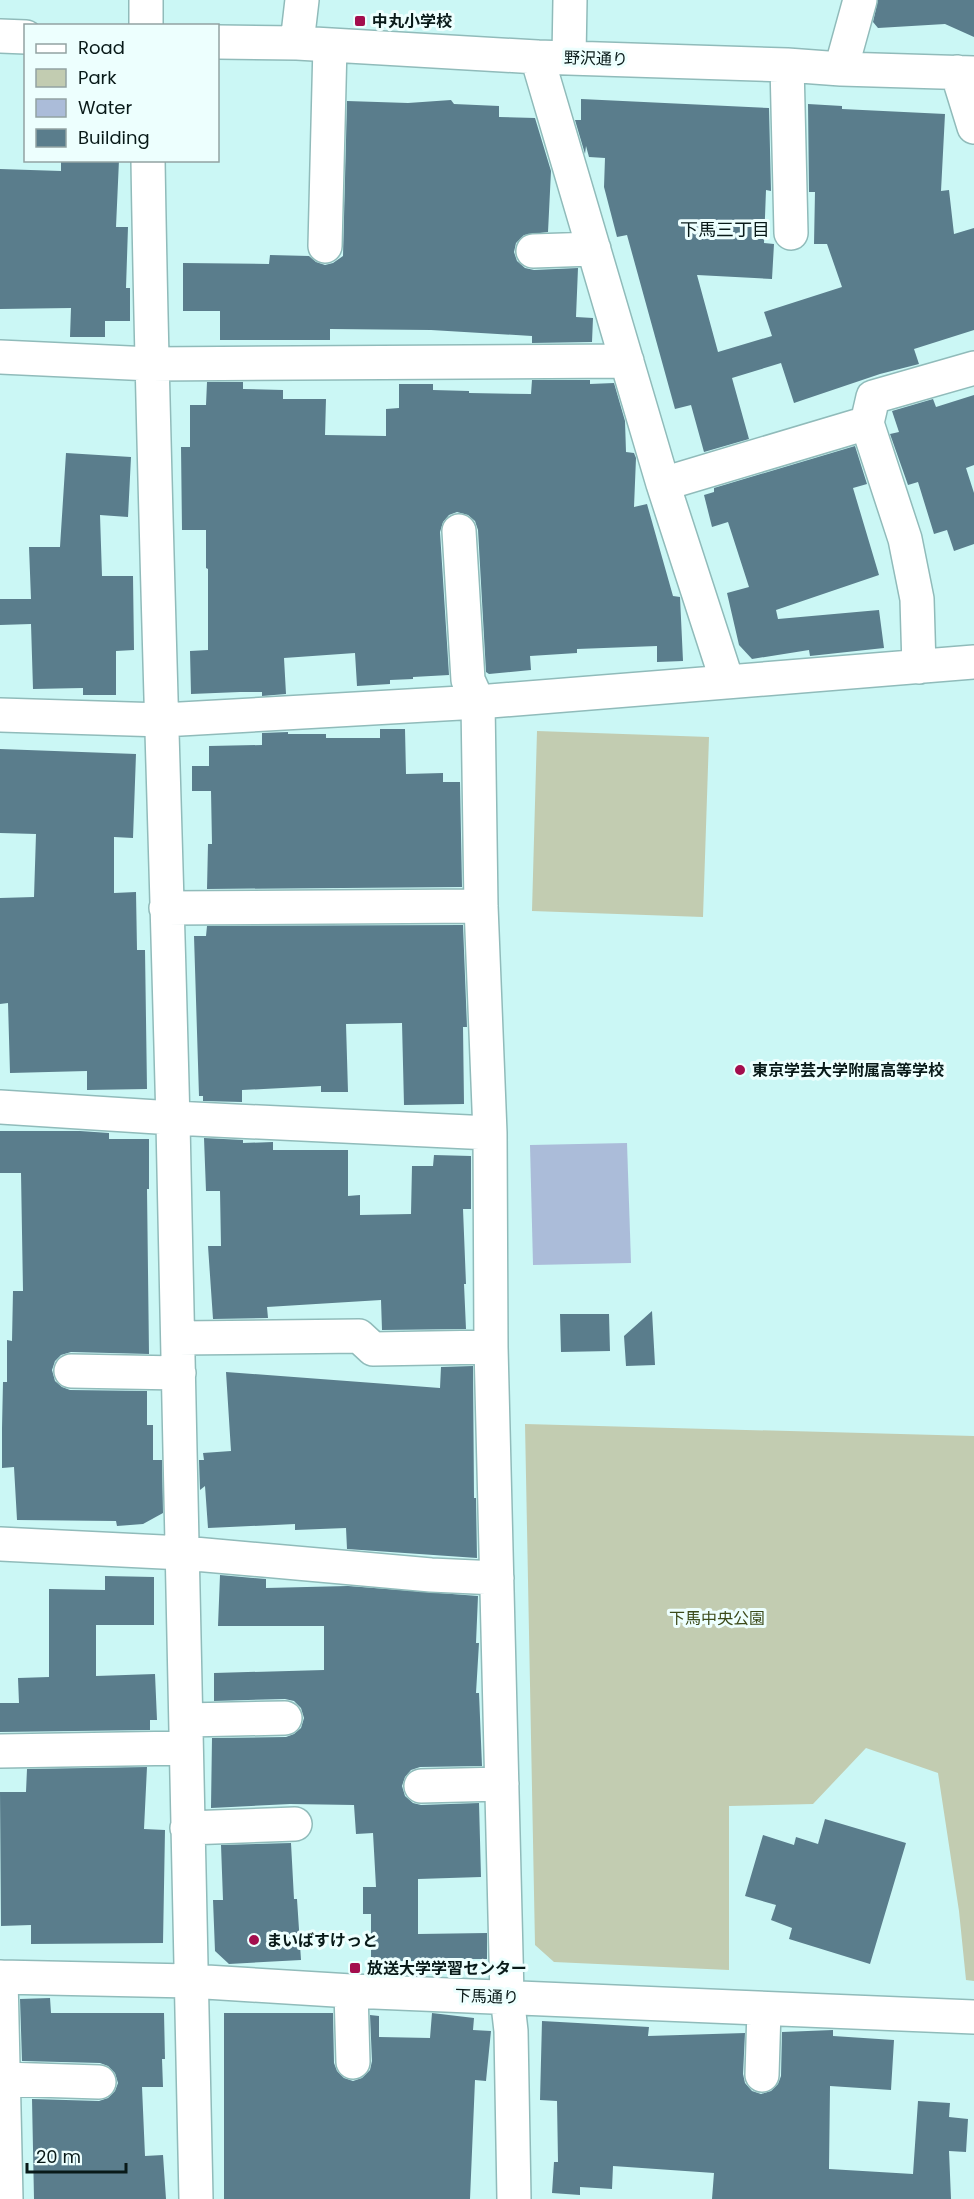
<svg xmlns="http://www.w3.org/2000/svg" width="974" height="2199" font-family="Poppins,'Noto Sans JP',sans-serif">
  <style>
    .green { fill: #c2ccb1 }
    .water { fill: #abbcd9 }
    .building { fill: #5a7d8c }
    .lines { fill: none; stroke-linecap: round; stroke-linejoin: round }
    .minor-casing { stroke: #90bbba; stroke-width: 36 }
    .minor { stroke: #fff; stroke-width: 33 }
    .poi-dot { fill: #a30e4d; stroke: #edfffe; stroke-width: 2 }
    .labels { text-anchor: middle; stroke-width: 6; stroke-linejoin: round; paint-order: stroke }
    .poi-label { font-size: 16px; font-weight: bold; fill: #091a19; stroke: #edfffe; text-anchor: start }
    .street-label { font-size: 16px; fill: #091a19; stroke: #edfffe }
    .park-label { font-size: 16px; fill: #3c4b1a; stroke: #edfffe }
    .neighbourhood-label { font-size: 18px; fill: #091a19; stroke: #edfffe }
  </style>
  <rect width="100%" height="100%" fill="#cbf7f5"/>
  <path class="green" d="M537,731L709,737L703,917L532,911Z
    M525,1424L974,1436V1981L966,1980L959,1911L938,1773L866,1748L813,1804L729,1806V1970L554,1962L535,1945Z"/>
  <path class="water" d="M627,1143L631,1263L533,1265L530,1145Z"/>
  <path class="building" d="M878,0H974V37L945,24L878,28L873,22Z
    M581,99L769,108L771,191L766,190L764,243L774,244L772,279L697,275L718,352L772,336L764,312L842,287L827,244H814L815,192H809L808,104L842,106V109L945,114L941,191L949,190L954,234L974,228V330L914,349L919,364L880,374L794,403L781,363L732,378L749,439L704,452L691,405L675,409L627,235L617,237L604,187L605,158L589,157L586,146L585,154L575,120H581Z
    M451,100L454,104L499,106V117L535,118L551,171L548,232L524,235L516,243L514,252L517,261L525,268L534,270L578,268L576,317L593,318L592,342L532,343V336L431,330L330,329V340H220V311H183V263L269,264L270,255L309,256L316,262L325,265L333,263L343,256L347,101L408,103Z
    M61,160H119L116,227H128L126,288H130V321H105V337H70L71,308L0,309V169L61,171Z
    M532,380H590V384L614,383L625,421L626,452L634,453L636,458L634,507L647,504L673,596L680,597L683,661L657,662V646L577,649V653L530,656L531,670L489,674L486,672L478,530L475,521L468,515L457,512L449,515L443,522L440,532L449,675L413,677V679L390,680V684L357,686L355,653L284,658L286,694L262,696V692H240L191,694L190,651L208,650V569L206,568V530H182L181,447H190V405H206L207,382H243V389L283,390V399H326L325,435L386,436V409L399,408V384H433V390L469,391V393L531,394Z
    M974,395V465L966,468L974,493V544L954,551L947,530L934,534L918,482L908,485L890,434L899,432L892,411L933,399L936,407Z
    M855,446L867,484L853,488L879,575L776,610L778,619L879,610L884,648L810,656L809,650L752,659L739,645L727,593L749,587L728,522L712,527L704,495L714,492V488Z
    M66,453L131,457L128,517L100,515L102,576H133L134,650L116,651V695H83V688L33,689L31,624L0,625V599H31L29,547H60Z
    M380,729H405L406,774L443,773V782H460L462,887L207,889L208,844H212L211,791H192V766H209V746L262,745V733L288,732V734H326V738H380Z
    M0,749L136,754L133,838L114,837V893L136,892L137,950H145L147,1089L87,1090V1071L10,1073L8,1003L0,1004V898L34,897L36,834L0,833Z
    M463,925L467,1027H463L464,1104L404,1105L402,1023L346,1024L348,1092H321V1086L242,1090V1102L203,1101V1096H199L194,936H206L207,926Z
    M0,1131H80L109,1133V1139H149V1189H147L149,1354L71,1352L61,1355L55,1361L52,1370L55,1381L62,1387L70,1390L147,1391V1425H153V1460H162L163,1513L143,1524L117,1526L116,1521L17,1520L14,1467L2,1468V1428L3,1382H7V1340L12,1341L13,1291H23L21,1173H0Z
    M204,1138L243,1140V1143L273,1142V1150H348V1196L360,1195V1215L411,1214L412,1166H433L434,1155L471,1156V1209H463L466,1284H464L466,1329L382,1330L381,1300L267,1307L268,1318L213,1319L208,1246H221L220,1191H206Z
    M652,1311L655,1365L626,1366L624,1336Z
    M560,1314H609L610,1351L561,1352Z
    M473,1366L474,1498H476L477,1558L347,1549L346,1528L295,1530V1524L208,1528L205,1486L200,1490L199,1460H204L203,1453L231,1451L226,1372L440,1388L441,1367Z
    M220,1575L266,1579V1588L348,1586L478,1596L476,1643H479L476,1693H479L482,1766L420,1767L411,1770L405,1777L402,1786L405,1796L413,1803L421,1805L479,1803L481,1877L418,1879V1934L487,1933V1959H457L458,1966L422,1967V1961H371V1914H363V1887H376L373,1833L356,1834L354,1805L290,1804L211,1808L212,1738L286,1737L294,1734L301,1728L304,1718L301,1708L294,1701L285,1699L214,1701V1673L324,1670V1626H218Z
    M105,1576L154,1577V1625H96V1676L155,1674L157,1720H150V1730L0,1732V1703H19L18,1678L49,1677V1589L105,1590Z
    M147,1767L144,1829L165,1830L163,1943L31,1944V1925L1,1926L0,1792H26L27,1769Z
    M825,1819L906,1843L870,1964L789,1939L792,1928L771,1920L776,1905L745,1896L763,1835L794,1845L796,1837L818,1844Z
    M291,1843L294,1899H297L301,1960L229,1964L215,1951L213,1900H223L221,1845Z
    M50,1998L51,2013H164L165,2059H162L163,2087H142L145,2156L163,2155L166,2199H34L32,2099L99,2101L108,2098L115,2091L118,2083L115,2073L108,2066L100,2063L22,2061L20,1999Z
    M224,2013H333L334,2063L337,2071L344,2078L353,2081L362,2078L370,2070L372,2061L370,2015L379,2016V2037L430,2038L432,2013L474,2018L473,2030L491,2031L486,2081L475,2080L470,2199H224Z
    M542,2021L649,2027L648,2036L745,2033L743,2074L745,2083L752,2091L761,2094L771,2091L778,2084L781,2076L782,2032L833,2030V2036L894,2040L891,2090L830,2086L829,2169L913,2174L918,2101L950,2103L949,2117L968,2119L966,2152L949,2151L951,2199H712L714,2173L613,2166L612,2189L580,2187V2195L552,2193L554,2162H558L557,2101L540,2100Z"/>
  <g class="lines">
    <defs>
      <path id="minor" d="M146,0V26
        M0,36L26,37
        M218,42L297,43L537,57L787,65L841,69L974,73
        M297,43L302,0
        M537,57L663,484L727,681
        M569,57L570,0
        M787,65L791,233
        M841,69L860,0
        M957,72L974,127
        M148,160C153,482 165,802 173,1123C182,1482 186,1841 196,2199
        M325,246L330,45
        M533,251L594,249
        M0,357L151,364L627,361
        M663,484L867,423
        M459,531L468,680L478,702L481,906L490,1133L491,1347L507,1996L511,2031L514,2199
        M919,667L917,599L905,539L867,423L873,397L974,368
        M0,715L163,720L478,702L974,662
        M166,908L481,906
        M0,1107L173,1118L490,1133
        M178,1338L359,1336L373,1349L491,1347
        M71,1371L179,1373
        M0,1544L183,1553L431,1575L497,1578
        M186,1720L285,1718
        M0,1751L186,1748
        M421,1786L502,1784
        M187,1828L295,1824
        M0,1977L190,1981L351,1991L974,2017
        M1,1977L6,2199
        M351,1991L353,2062
        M762,2075L764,2010
        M3,2079L99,2082"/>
    </defs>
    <use href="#minor" class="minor-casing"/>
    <use href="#minor" class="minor"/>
  </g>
  <g class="poi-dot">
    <rect x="354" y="15" width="12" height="12" rx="3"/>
    <circle cx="740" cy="1070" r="6"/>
    <circle cx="254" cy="1940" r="6"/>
    <rect x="349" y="1962" width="12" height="12" rx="3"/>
  </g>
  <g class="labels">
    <g class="poi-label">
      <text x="372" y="27">中丸小学校</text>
      <text x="752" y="1076">東京学芸大学附属高等学校</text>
      <text x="266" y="1946">まいばすけっと</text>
      <text x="367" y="1974">放送大学学習センター</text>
    </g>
    <g class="street-label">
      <text transform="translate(596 58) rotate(2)" y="6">野沢通り</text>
      <text transform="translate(487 1996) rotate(2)" y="6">下馬通り</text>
    </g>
    <g class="park-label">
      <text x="717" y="1624">下馬中央公園</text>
    </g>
    <g class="neighbourhood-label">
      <text x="725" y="236">下馬三丁目</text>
    </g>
  </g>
  <rect x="24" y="24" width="195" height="138" fill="#edfffe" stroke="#92a3a2" stroke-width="1.5"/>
  <rect x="36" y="44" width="30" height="9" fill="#ffffff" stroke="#92a3a2" stroke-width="1.5"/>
  <text x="78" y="54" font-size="18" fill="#091a19">Road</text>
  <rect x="36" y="69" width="30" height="18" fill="#c2ccb1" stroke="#92a3a2" stroke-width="1.5"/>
  <text x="78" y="84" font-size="18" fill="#091a19">Park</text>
  <rect x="36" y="99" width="30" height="18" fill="#abbcd9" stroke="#92a3a2" stroke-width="1.5"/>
  <text x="78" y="114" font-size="18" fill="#091a19">Water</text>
  <rect x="36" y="129" width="30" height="18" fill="#5a7d8c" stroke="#92a3a2" stroke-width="1.5"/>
  <text x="78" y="144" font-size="18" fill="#091a19">Building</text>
  <path d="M27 2163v9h99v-9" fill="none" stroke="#091a19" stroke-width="3"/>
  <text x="36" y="2163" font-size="18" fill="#091a19" stroke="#edfffe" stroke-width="4.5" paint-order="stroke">20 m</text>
</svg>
